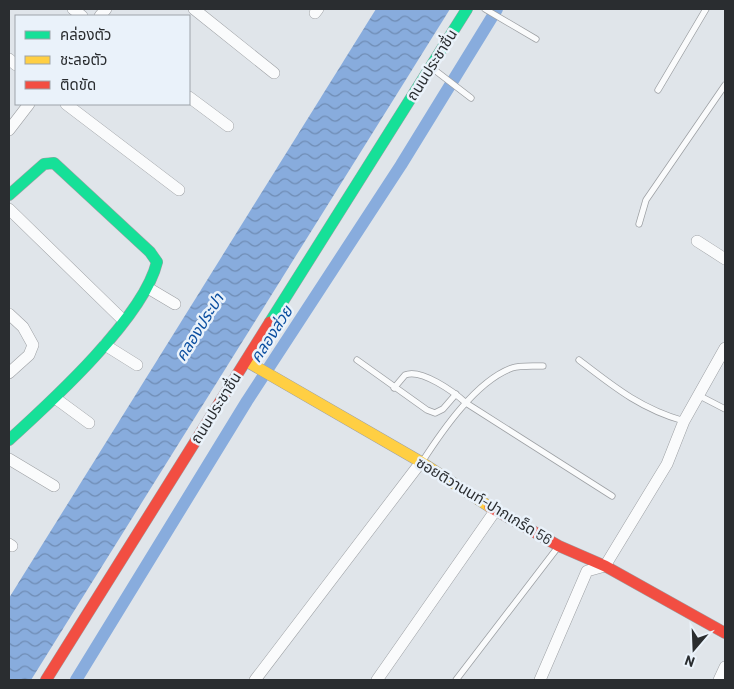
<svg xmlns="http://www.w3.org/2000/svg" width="734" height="689" font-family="Barlow,'Noto Sans Thai',sans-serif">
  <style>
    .water { fill: url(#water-waves) }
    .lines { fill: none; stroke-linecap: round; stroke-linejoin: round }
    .canal { stroke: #88acdd; stroke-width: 12 }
    .lane-casing { stroke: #9da0a4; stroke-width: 7 }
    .street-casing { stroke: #9da0a4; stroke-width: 12 }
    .fast-casing { stroke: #9da0a4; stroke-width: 12 }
    .slow-casing { stroke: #9da0a4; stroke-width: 12 }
    .jam-casing { stroke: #9da0a4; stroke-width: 12 }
    .lane { stroke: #fafbfc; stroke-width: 5.5 }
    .street { stroke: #fafbfc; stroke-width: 11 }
    .fast { stroke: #16e098; stroke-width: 11 }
    .slow { stroke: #ffcf43; stroke-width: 11 }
    .jam { stroke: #f24e42; stroke-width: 11 }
    .labels { text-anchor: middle; stroke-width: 5; stroke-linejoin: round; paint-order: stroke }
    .street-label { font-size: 15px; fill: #2a2d30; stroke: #eaf2fa }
    .water-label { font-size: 16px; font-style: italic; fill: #0c4fa0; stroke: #eaf2fa }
  </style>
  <defs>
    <pattern id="water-waves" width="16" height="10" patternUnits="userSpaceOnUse" patternTransform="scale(1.25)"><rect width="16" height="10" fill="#88acdd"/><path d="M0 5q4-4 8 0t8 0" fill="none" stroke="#6f8cb4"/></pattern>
  </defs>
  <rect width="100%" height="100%" fill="#e0e5ea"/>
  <path class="water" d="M376,9H450L31,680H9V598Z"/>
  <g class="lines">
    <path class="canal" d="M76,680L247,401L401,165L497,9"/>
    <defs>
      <path id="lane" d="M485,9L536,39
        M432,68L471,98
        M658,90L706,9
        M639,224L646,200L725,85
        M357,360L427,410L435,413L443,409L456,394
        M579,360C614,387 641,409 684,421
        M394,388L405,375C421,368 454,392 466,403L612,496
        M698,395L725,409
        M422,462C442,431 476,381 512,368C520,365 533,366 543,366
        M456,680L558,547"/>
      <path id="street" d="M73,9L82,16
        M194,9L274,73
        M315,13L318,9
        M100,16L106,9
        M9,59L16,65
        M189,97L228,126
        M66,104L179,190
        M9,130L29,104
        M9,209L123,320
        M697,241L725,259
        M148,288L175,304
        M9,314L23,327L33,345L29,355L9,373
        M105,345L137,365
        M55,398L89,423
        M9,459L54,486
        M9,544L12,546
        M255,680L421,462
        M377,680L495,511
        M540,680L587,571L605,566L667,464L684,421L725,348
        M719,680L725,667"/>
      <path id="fast" d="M9,195L44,164L54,163L150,252L157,262C144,317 52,401 9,440
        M270,322L467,9"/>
      <path id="slow" d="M246,361L421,462L490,507"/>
      <path id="jam" d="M490,507L559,546L605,566L725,633
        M46,680L270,322"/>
    </defs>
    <use href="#lane" class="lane-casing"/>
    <use href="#street" class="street-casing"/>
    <use href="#fast" class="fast-casing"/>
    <use href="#slow" class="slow-casing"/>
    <use href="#jam" class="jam-casing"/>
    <use href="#lane" class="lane"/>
    <use href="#street" class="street"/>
    <use href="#fast" class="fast"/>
    <use href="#slow" class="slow"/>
    <use href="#jam" class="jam"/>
  </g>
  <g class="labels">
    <g class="street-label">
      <text transform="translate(432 65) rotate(-58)" y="5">ถนนประชาชื่น</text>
      <text transform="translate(216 408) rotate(-58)" y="5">ถนนประชาชื่น</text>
      <text transform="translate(484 501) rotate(31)" y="5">ซอยติวานนท์-ปากเกร็ด 56</text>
    </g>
    <g class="water-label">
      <text transform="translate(199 327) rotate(-58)" y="6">คลองประปา</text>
      <text transform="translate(271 334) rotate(-57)" y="6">คลองส่วย</text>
    </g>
  </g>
  <rect width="734" height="689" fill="none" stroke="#2a2d30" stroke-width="20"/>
  <rect x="15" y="15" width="175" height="90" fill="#eaf2fa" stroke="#9da3a9"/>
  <rect x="25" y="31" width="25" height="8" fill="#16e098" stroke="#9da3a9"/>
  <text x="60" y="40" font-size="15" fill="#2a2d30">คล่องตัว</text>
  <rect x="25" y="56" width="25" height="8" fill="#ffcf43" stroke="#9da3a9"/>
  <text x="60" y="65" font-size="15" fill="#2a2d30">ชะลอตัว</text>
  <rect x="25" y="81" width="25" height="8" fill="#f24e42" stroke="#9da3a9"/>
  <text x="60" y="90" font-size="15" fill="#2a2d30">ติดขัด</text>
  <g transform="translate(694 649) rotate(199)" stroke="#eaf2fa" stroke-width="4" paint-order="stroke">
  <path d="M0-4L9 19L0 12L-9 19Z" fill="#2a2d30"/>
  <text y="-8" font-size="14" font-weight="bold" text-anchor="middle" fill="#2a2d30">N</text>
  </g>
</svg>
